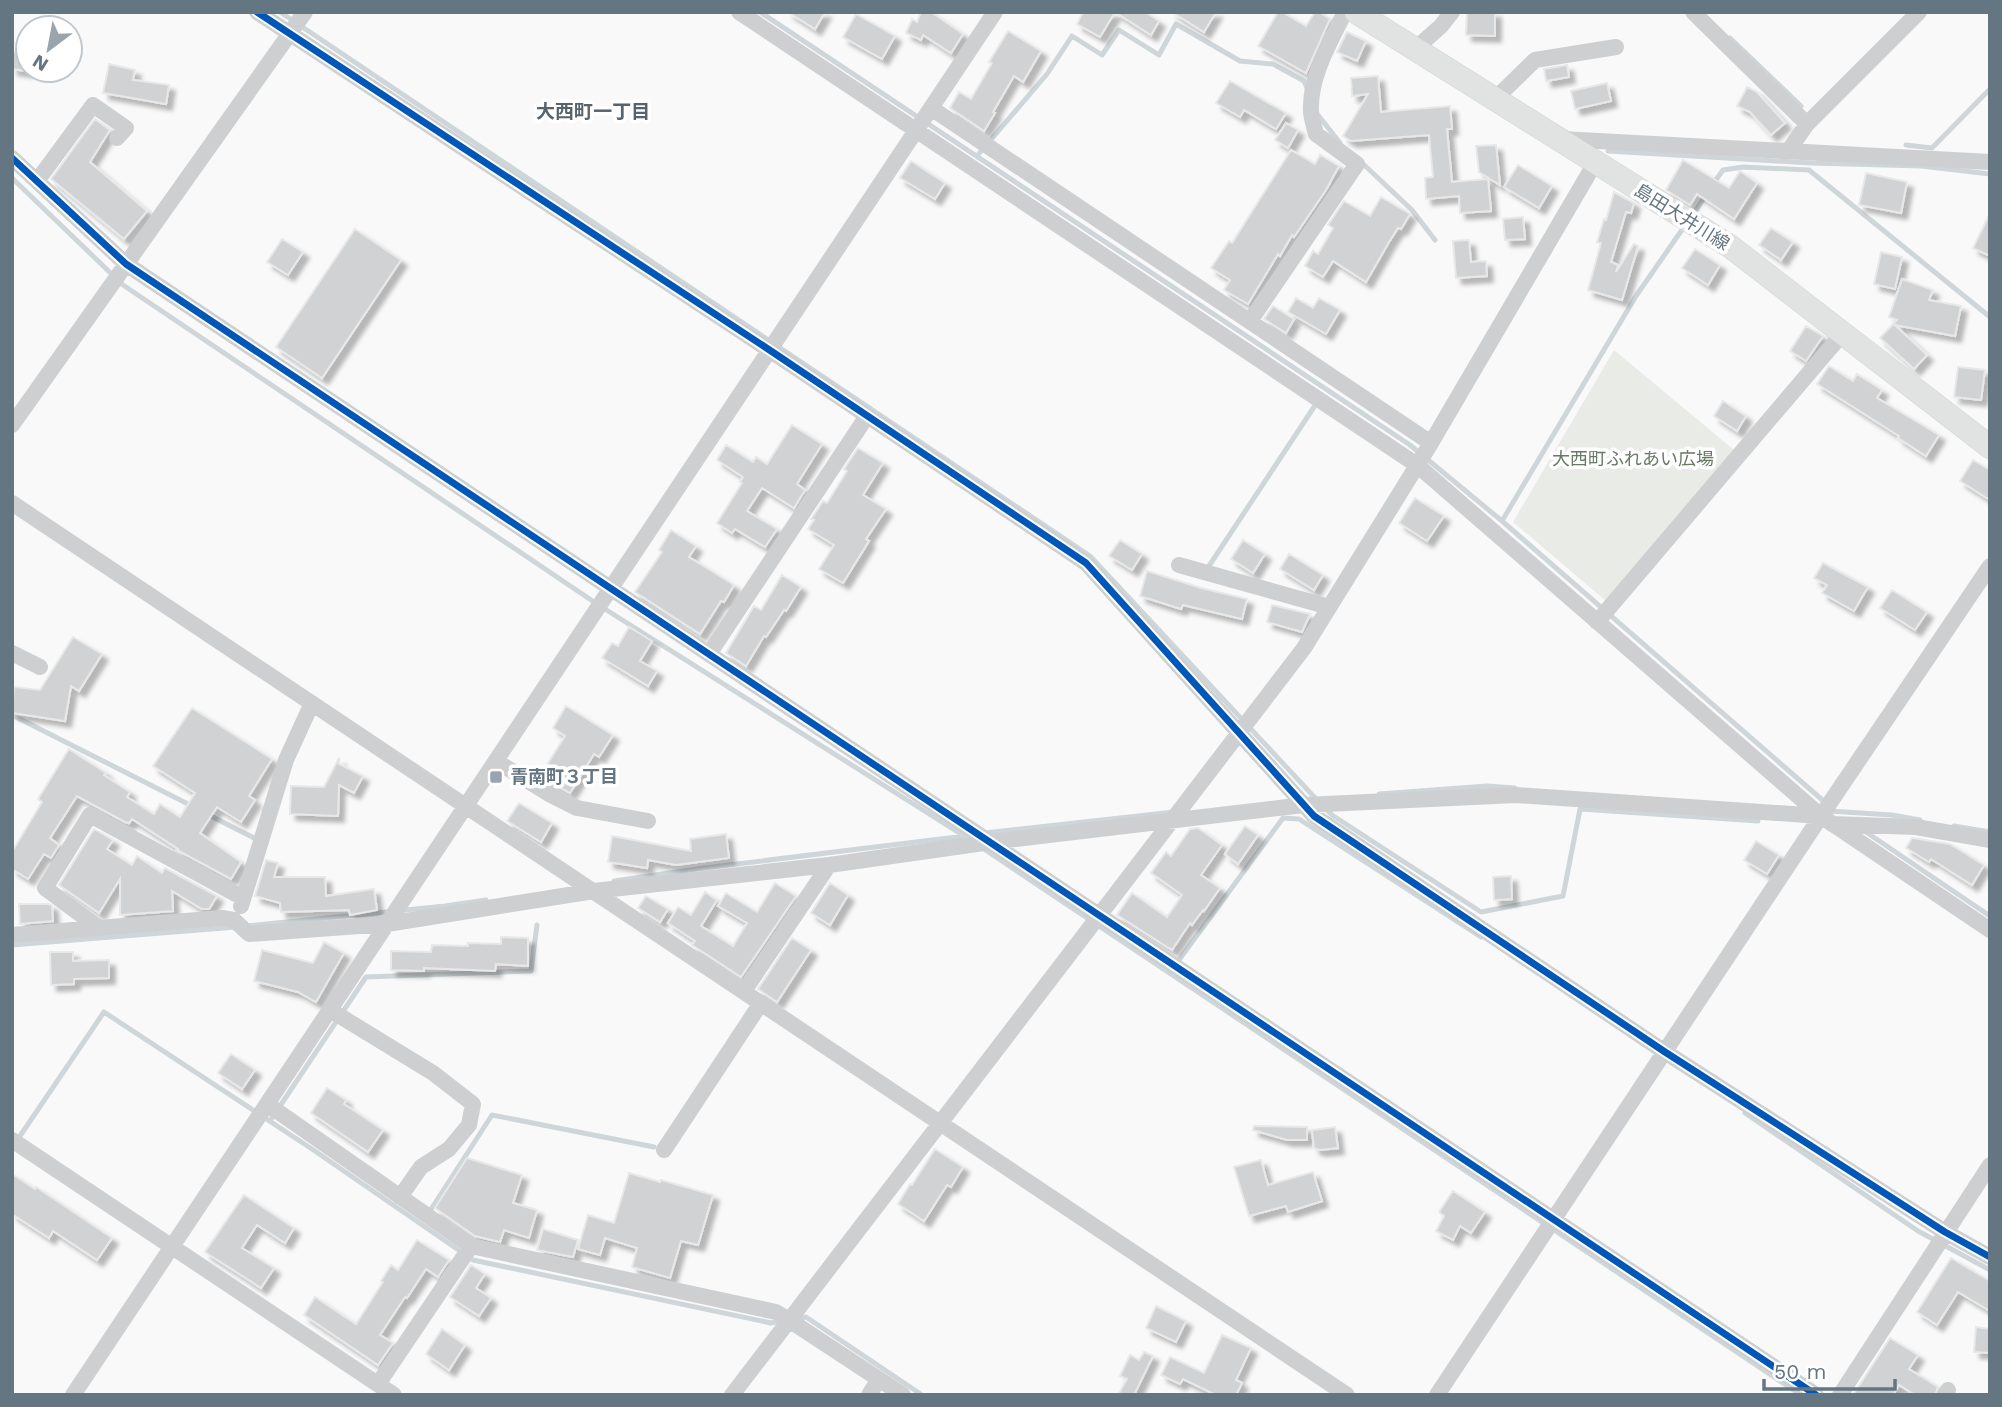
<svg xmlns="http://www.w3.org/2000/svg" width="2002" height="1407" font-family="'Work Sans','Noto Sans JP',sans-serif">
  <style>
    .green { fill: #e8ebe6 }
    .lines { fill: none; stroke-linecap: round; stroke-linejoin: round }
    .stream { stroke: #ced6d9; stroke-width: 5 }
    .building { fill: #d0d2d3; stroke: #e8e8e8; stroke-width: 2; filter: url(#shadow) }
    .secondary-casing { stroke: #d5d6d7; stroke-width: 24 }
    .minor { stroke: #cecfd0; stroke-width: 16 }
    .secondary { stroke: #e1e2e2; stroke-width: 23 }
    .cycleway-casing { stroke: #fff; stroke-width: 11 }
    .cycleway { stroke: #0057b8; stroke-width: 7 }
    .poi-dot { fill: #99a4ac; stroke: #fff; stroke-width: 2.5 }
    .labels { text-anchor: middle; stroke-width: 7; stroke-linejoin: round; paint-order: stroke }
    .street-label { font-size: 18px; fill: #657683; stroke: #fff }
    .park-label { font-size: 18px; fill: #687a64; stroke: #fff }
    .poi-label { font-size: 18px; font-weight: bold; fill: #657683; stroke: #fff; text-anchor: start }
    .neighbourhood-label { font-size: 19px; font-weight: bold; fill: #57646e; stroke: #fff }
  </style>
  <defs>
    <filter id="shadow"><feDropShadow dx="6" dy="6" stdDeviation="2" flood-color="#0004"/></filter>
  </defs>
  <rect width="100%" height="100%" fill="#f9f9f9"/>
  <path class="green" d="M1614,350L1734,450L1606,601L1513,522Z"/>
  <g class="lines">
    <path class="stream" d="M280,12L1090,556L1317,800
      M760,12L1410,445L1502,521L1636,296L1686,224
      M1730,38L1801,106
      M1318,115L1340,143
      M1906,145L1932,148L1990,89
      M1608,151L1811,163L1921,166L1990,174
      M977,156L1047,74L1072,36L1102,55L1119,30L1159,55L1176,24L1240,61L1273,64L1304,81L1308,90
      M1360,161L1412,210L1435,240
      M12,178L123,285L597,604L972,841
      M1713,184L1723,170L1743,167L1809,170L1990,317
      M1692,216L1706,195
      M1502,521L1827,804
      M1209,566L1314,407
      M12,715L192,806
      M1379,794L1487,786L1515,788
      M1324,807L1332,815L1481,912L1563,896L1580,809L1758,821
      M1829,811L1892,815L1920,820
      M207,814L254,838
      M1954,826L1990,832
      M1863,830L1990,916
      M985,833L1174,812
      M981,847L1801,1395
      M614,881L704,868L965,836
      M246,926L445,906L486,900
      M12,945L236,927
      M1176,964L1283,818L1299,819L1481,937
      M1745,1113L1918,1231L1990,1270
      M270,1121L366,977L531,971L537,925
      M18,1139L104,1012L312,1149L473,1260L771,1323L782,1321
      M428,1214L492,1115L654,1147
      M795,1319L806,1317L922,1395"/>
  </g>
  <path class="building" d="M788,12H825L815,29Z
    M921,12H931L963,34L951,53L923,35L921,40L906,33L912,19L917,22Z
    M1083,12H1115L1100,37L1077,24Z
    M1115,12H1145L1159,21L1151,35Z
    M1172,12H1216L1204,32Z
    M1278,12H1282L1306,26L1315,12H1319L1330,19L1306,73L1258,46Z
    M1467,12H1495V36L1466,35Z
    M856,14L895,36L882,59L843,37Z
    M1008,31L1041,51L1023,82L1014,76L993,112L995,113L984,131L950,108L959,92L971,99L992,63L989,62Z
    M1347,32L1366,41L1357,61L1337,52Z
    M12,52L28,53V71L12,69Z
    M109,64L135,70L133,80L169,85L166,104L103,93Z
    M1567,65L1569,77L1546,81L1544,69Z
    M1378,76L1381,112L1450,106L1452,129H1447L1452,182L1488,179L1491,211L1460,213L1459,196L1426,199L1425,178L1433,177L1429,135L1351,141L1343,136L1368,94L1352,96L1351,78Z
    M1230,81L1286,113L1276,129L1244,110L1240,117L1216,103Z
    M1607,83L1611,101L1575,109L1571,91Z
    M1747,87L1757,92L1785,123L1771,135L1750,112L1737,106Z
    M95,119L110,130L90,162L147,211L124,239L51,179Z
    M1286,123L1298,130L1288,148L1275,140Z
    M1496,145L1500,185L1479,172L1476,146Z
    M1291,150L1315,164L1320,155L1339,166L1326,190L1294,237L1292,235L1280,256L1278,254L1248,304L1224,290L1230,280L1211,268L1229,241L1232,243Z
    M1683,160L1729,188L1740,171L1757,183L1734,219L1697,194L1690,205L1666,190Z
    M911,161L945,183L935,199L900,178Z
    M1518,165L1552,186L1539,208L1504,187Z
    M1866,173L1907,182L1901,213L1859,205Z
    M1614,192L1634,203L1631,213L1626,212L1611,262L1618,265L1616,272L1634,244L1638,246L1622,300L1588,290L1601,243L1597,242L1604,219L1606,220Z
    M1381,197L1410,214L1401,229L1398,228L1389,242L1366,282L1333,261L1323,277L1305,266L1313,251L1318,254L1333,228L1328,225L1344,201L1370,216Z
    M1990,213V256L1973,248Z
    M1523,217L1525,239L1505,240L1503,219Z
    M1771,228L1793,242L1781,260L1759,245Z
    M355,229L401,260L322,378L276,347Z
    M282,239L303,252L288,275L267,262Z
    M1469,240L1471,262L1486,261L1487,276L1456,278L1453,241Z
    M1695,249L1720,265L1708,285L1682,268Z
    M1881,252L1902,257L1895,289L1874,284Z
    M1902,279L1933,290L1929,300L1961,306L1955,336L1895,325L1927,355L1914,369L1880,338L1897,320L1889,317Z
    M1296,298L1313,308L1319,298L1340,310L1326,334L1288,312Z
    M1273,306L1294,319L1286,333L1264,319Z
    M1806,326L1823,336L1806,361L1790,351Z
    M1829,366L1853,381L1857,374L1882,390L1877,398L1939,435L1926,456L1898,438L1899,436L1817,384Z
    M1958,367L1985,370L1981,400L1954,397Z
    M1723,401L1746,416L1737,431L1714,416Z
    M792,425L822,444L797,484L805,490L794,508L762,488L747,511L777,529L765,547L735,529L732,533L717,523L742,483L740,482L743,477L717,460L726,445L753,462L756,457L767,464Z
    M858,448L883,463L863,495L886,509L866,539L869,541L843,583L819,569L834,545L808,529L814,520L811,519L823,501L827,503L847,471L844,469Z
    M1973,460L1990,470V500L1960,481Z
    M1415,498L1444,516L1427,541L1399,523Z
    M671,530L696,546L689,557L734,585L724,602L721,601L700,634L635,592L662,552L659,550Z
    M1120,540L1142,554L1132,570L1109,556Z
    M1243,540L1265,554L1253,573L1231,559Z
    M1289,554L1323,575L1314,590L1280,569Z
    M1823,563L1868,587L1854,611L1822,593L1827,585L1814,578Z
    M1147,571L1201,588L1247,599L1242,619L1183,605L1181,609L1140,596Z
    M782,575L801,587L786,611L784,610L766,637L764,636L746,666L726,653L754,606L761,610Z
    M1892,590L1927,612L1915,630L1880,608Z
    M1272,605L1310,614L1302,632L1267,622Z
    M629,627L652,641L640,661L657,671L648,686L602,658L612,643L618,646Z
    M73,637L102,654L79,691L71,686L65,721L12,713L14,687L40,690Z
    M566,706L613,735L599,757L594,754L570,793L540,776L565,736L553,728Z
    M192,708L272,759L249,796L255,800L241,822L217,807L200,833L241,862L231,879L177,850L178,849L132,819L129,823L125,822L77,796L50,838L59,845L51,858L44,854L28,879L12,869V852L42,802L38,799L69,749L106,773L104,775L130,792L127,797L154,814L160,804L180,817L195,793L153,766Z
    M339,758V764L363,776L354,793L339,785L338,816L290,814L291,786L324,787Z
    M519,803L552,823L541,842L507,821Z
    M1245,826L1258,835L1238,864L1225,854Z
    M1198,828L1222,845L1201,875L1220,888L1204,911L1203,910L1192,925L1190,923L1172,950L1117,915L1132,893L1167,917L1182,895L1151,873L1166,852L1171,856L1190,829Z
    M94,829L113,840L107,849L132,865L137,856L162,873L165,868L217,896L209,909H202L172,891L173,911L120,915V879L99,913L59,885Z
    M726,834L729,858L676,865L648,860L647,868L608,862L612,836L691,851L690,839Z
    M1912,838L1950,844L1984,865L1972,885L1931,859L1929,862L1906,848Z
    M1756,841L1779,855L1767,874L1744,860Z
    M266,860L278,863L274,877H325L326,896L374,889L377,910L350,915L349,910L281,912L280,903L255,896Z
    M1511,876L1512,899L1494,900L1493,877Z
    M775,883L796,896L741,977L692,945L695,941L668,923L678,907L691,915L705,892L717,900L701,926L733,946L747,923L718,906L726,893L757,912Z
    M830,883L848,895L830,925L811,913Z
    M646,896L668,909L660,922L638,908Z
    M19,904H49L52,906L53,921L20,924Z
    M501,937L528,938V966L496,964L495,971L424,968V971L391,970V951L431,952L432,945L468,946V943L501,944Z
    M792,938L811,950L777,1002L758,989Z
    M324,942L344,953L316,1002L298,992L254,981L262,950L313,963Z
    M50,952H73V961L109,960V978L74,979V984L51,985Z
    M231,1054L255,1070L242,1089L218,1073Z
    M327,1088L346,1100L344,1104L383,1130L368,1152L311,1113Z
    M1254,1126L1307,1127V1140H1287L1253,1130Z
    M1335,1127L1338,1148L1320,1150L1314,1148L1312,1130Z
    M935,1149L963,1167L951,1187L947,1185L924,1221L898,1204L910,1184L912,1185Z
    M467,1158L522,1175L513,1203L537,1210L529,1238L504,1230L500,1242L475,1236L435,1208Z
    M1261,1160L1268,1185L1313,1172L1322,1201L1288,1212L1286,1206L1249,1216L1234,1167Z
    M629,1173L660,1182L661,1180L713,1195L698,1245L681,1241L670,1278L632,1267L637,1248L605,1238L600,1255L578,1249L588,1215L614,1223Z
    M12,1174L35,1189L36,1187L112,1238L97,1260L53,1231L49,1238L12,1214Z
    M1453,1191L1485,1212L1471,1233L1460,1226L1453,1240L1436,1231L1444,1216L1439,1212Z
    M244,1195L294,1228L285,1243L257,1225L242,1248L274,1268L261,1288L205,1252Z
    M543,1229L578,1240L573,1257L537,1250Z
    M417,1240L449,1260L438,1277L426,1269L407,1298L405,1297L380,1335L393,1343L378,1365L304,1315L315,1297L356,1324L383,1282L381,1281L391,1265L398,1270Z
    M1951,1258L1990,1281V1311L1958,1292L1937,1325L1917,1312Z
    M471,1265L485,1274L476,1288L491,1298L479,1316L450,1297Z
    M1156,1306L1186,1321L1176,1342L1146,1328Z
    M1976,1327L1990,1329V1353L1974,1352Z
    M442,1329L465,1345L449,1370L426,1354Z
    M1222,1335L1251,1348L1236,1380L1242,1383L1236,1395H1216L1183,1379L1180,1384L1161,1375L1170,1357L1204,1373Z
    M1890,1338L1918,1355L1909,1369L1938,1387L1935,1395H1915L1899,1385L1893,1395H1853Z
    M1144,1352L1153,1356L1134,1395H1118L1127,1379L1120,1376L1130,1355L1139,1360Z"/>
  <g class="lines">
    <defs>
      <path id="secondary" d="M1356,12L1731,247L1990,447"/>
    </defs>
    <use href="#secondary" class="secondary-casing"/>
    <path class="minor" d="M257,12L771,351L1086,563L1314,816L1665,1052L1945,1232L1990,1257
      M739,12L1417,465L1821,816L1990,930
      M1693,12L1807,124
      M1415,49L1441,26L1452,12
      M1495,99L1535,60L1616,47
      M931,108L1431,443
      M1561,139L1990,162
      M1789,150L1807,124L1919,12
      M12,158L126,264L1816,1395
      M37,181L93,105L126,128L117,138
      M1250,321L1357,164L1316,134C1314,127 1312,119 1311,112C1309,78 1330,42 1345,12
      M12,425L305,12
      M12,503L1347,1395
      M1179,565L1329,607
      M1597,622L1843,333
      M12,653L40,667
      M709,654L867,416
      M496,761L549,794L577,808L648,821
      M1832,824L1916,827L1990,840
      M241,906L286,760L312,703
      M99,928L45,888L90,815L243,898
      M12,935L222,918L234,920L249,934L387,924L594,891L829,865L991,842L1304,805L1516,795L1821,816
      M744,991L829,865
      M330,1010L433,1073L473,1104L469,1125L449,1149L421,1167L400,1197
      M267,1104L471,1246L776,1312L789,1320L903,1395
      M12,1140L394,1395
      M664,1150L761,1003
      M378,1384L471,1246
      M73,1395L995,12
      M732,1395L1304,648L1431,443L1595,163
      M869,1395L879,1379
      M1437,1395L1821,816L1990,566
      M1840,1395L1990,1165
      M1945,1395L1948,1390"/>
    <use href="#secondary" class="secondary"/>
    <defs>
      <path id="cycleway" d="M257,12L771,351L1086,563L1314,816L1665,1052L1945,1232L1990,1257
        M12,158L126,264L1816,1395"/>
    </defs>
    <use href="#cycleway" class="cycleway-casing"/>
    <use href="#cycleway" class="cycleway"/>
  </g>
  <rect class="poi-dot" x="489" y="770" width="14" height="14" rx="3.5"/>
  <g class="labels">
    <g class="street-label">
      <text transform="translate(1682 217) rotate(32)" y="6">島田大井川線</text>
    </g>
    <g class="park-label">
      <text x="1633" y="465">大西町ふれあい広場</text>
    </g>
    <g class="poi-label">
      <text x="510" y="783">青南町３丁目</text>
    </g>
    <g class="neighbourhood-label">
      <text x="593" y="118">大西町一丁目</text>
    </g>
  </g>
  <rect width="2002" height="1407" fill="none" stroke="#657683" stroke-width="28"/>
  <g transform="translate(49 49) rotate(212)"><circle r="33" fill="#ffffff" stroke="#c1c8cd" stroke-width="2"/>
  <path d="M0-5L12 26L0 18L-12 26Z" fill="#99a4ac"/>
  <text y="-10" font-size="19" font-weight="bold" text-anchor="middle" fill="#657683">N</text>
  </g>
  <path d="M1764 1379v10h131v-10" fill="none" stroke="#657683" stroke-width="3.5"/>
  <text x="1774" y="1379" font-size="21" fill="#657683" stroke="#ffffff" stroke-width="5" paint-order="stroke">50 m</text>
</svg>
